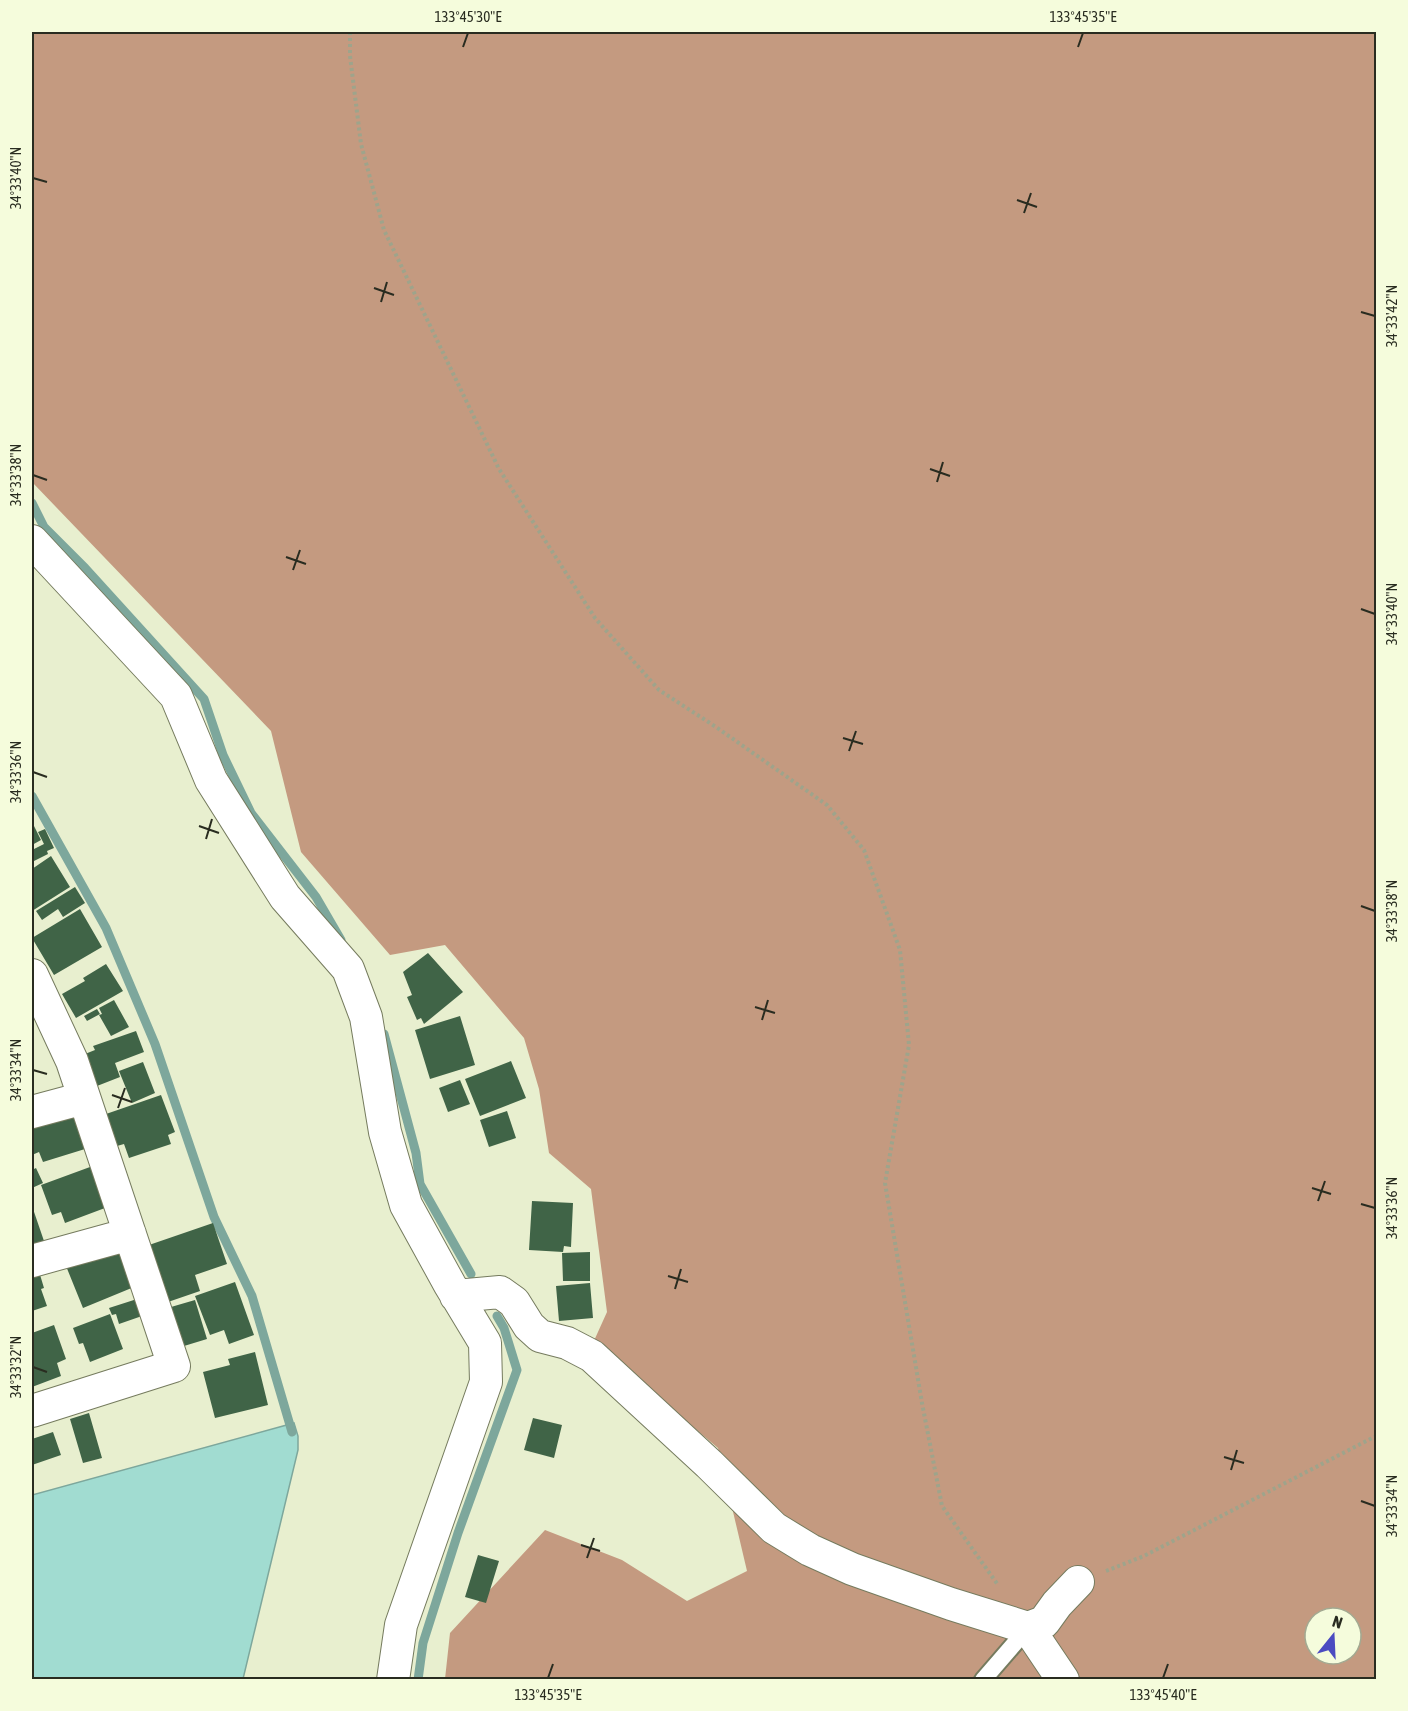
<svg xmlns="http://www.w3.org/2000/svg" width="1408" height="1711" font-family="'Asap Condensed',sans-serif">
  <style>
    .forest { fill: #c49a80; fill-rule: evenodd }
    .water { fill: #a1dcd1; stroke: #7da79c; stroke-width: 1.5 }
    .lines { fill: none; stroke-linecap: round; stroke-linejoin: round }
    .stream { stroke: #7da79c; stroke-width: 9 }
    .building { fill: #406447 }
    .lane-casing { stroke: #757b5e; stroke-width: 20 }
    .street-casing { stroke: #757b5e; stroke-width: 34 }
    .path { stroke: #9ea48b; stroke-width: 4; stroke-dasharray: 3 3; stroke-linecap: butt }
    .lane { stroke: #fff; stroke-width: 16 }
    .street { stroke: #fff; stroke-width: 32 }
    .ticks { fill: none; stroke: #292c20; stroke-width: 2 }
    .neatline { fill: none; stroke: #292c20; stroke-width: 2 }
    .ticks-label { font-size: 15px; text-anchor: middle; fill: #292c20 }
  </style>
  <rect width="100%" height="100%" fill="#e8efcf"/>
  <path class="forest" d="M32,32H1376V1679H445L450,1633L545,1530L622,1560L687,1601L747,1571L718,1448L593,1343L607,1312L591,1189L549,1153L539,1089L524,1038L445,945L390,955L301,852L271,731L32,482ZM1315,1618H1351V1654H1315Z"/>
  <path class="water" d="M294,1423L298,1436V1450L243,1679H32V1495Z"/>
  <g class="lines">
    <path class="stream" d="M32,503L44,527L85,568L204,699L223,755L251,813L316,897L341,940
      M32,796L106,928L155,1044L214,1217L252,1296L292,1432
      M384,1034L416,1153L420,1184L471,1274
      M418,1680L423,1643L458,1533L517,1370L504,1328L497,1316"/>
  </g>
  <path class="building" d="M32,822L41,840L32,845Z
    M45,829L54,848L47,851L48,854L32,862V850L44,844L38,832Z
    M51,856L70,887L32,911V869Z
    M75,887L85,903L63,917L58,909L42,920L36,911Z
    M80,909L102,947L54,975L32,938Z
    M428,953L463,992L424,1024L421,1018L417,1020L407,997L412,995L403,972Z
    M106,964L123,991L76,1018L62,994L85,981L83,978Z
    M114,1000L129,1027L111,1036L99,1015L102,1014L99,1008Z
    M97,1009L100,1014L87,1021L84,1016Z
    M460,1016L475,1065L430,1079L415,1030Z
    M136,1031L144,1052L115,1063L120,1077L97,1086L85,1054L95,1050L93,1046Z
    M511,1061L526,1098L480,1116L465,1079Z
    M143,1062L155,1093L132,1103L119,1071Z
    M460,1080L470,1104L448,1112L439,1088Z
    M161,1095L175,1132L168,1135L171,1144L129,1158L124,1144L117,1146L106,1114Z
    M72,1107L85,1149L43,1162L39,1152L32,1155V1115Z
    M507,1111L516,1138L489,1147L480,1120Z
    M90,1167L105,1208L65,1223L61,1212L52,1215L41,1185Z
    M36,1168L43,1183L32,1188V1170Z
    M532,1201L573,1203L571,1247L564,1246L563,1252L529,1250Z
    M32,1206L44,1241L32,1245Z
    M213,1223L227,1264L195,1275L200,1291L168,1302L149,1245Z
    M117,1245L134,1287L83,1308L66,1266Z
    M590,1252V1281H563L562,1253Z
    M38,1268L44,1288L41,1289L47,1306L32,1311V1270Z
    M235,1282L254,1335L229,1344L224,1330L210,1335L195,1296Z
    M590,1283L593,1318L559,1321L556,1286Z
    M137,1299L142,1316L119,1324L116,1314L112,1315L109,1308Z
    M195,1300L207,1339L184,1346L171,1307Z
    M110,1314L123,1349L90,1362L83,1343L79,1344L73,1328Z
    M54,1325L66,1359L57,1363L61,1376L32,1387V1333Z
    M255,1352L268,1405L215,1418L203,1372L230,1365L228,1359Z
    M89,1413L102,1458L83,1463L70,1419Z
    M533,1418L562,1425L554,1458L524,1450Z
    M53,1432L61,1455L32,1465V1439Z
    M478,1555L499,1561L486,1603L465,1597Z"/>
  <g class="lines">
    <defs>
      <path id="lane" d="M983,1680L1028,1628"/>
      <path id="street" d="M32,541L176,696L211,780L285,897L348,969L366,1017L385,1132L406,1205L450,1285L485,1343L486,1382L401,1625L393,1680
        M32,975L72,1061L174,1366L32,1411
        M32,1112L84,1098
        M32,1261L130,1234
        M456,1296L500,1292L514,1302L529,1326L540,1336L567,1343L592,1356L709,1464L774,1528L810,1550L852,1569L951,1604L1028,1628
        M1063,1680L1028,1628L1044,1622L1057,1604L1078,1582"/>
    </defs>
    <use href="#lane" class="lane-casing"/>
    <use href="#street" class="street-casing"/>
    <path class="path" d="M350,32V56L361,144L384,230L499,469L595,618L659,690L716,727L827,805L864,850L900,950L909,1045L885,1183L922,1403L942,1506L998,1585
      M1106,1571L1144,1556L1376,1436"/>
    <use href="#lane" class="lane"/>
    <use href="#street" class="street"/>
  </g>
  <path class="ticks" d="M463,47L468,33M1078,47L1083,33M33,178L47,182M1017,200L1037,207M1024,213L1031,193M374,288L394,295M381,302L387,282M1361,312L1375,316M930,469L950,476M33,475L47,480M937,482L943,462M286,557L306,564M293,570L300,550M1361,609L1375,614M843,738L863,744M849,751L856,731M33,772L47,777M199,826L219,833M206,839L212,819M1361,906L1375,911M755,1007L775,1013M762,1020L768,1000M33,1070L47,1074M112,1095L132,1102M118,1108L125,1088M1312,1188L1331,1194M1318,1201L1325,1181M1361,1204L1375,1208M668,1276L688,1282M675,1289L681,1269M33,1367L47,1372M1224,1457L1244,1463M1231,1470L1237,1450M1361,1501L1375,1506M581,1545L600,1551M587,1558L594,1538M548,1678L553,1664M1163,1678L1168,1664"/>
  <rect width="1408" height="1711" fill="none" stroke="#f5fcdc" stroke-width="66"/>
  <g transform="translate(1333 1636) rotate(18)"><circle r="28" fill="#f5fcdc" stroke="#a3a991" stroke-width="1.5"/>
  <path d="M0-4.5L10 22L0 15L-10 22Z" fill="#4b4bc1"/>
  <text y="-9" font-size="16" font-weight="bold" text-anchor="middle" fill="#292c20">N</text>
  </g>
  <rect x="33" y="33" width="1342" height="1645" class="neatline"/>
  <g class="ticks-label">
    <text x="468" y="22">133°45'30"E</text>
    <text x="1083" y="22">133°45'35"E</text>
    <text transform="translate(16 178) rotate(-90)" y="5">34°33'40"N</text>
    <text transform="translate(1392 316) rotate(-90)" y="5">34°33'42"N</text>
    <text transform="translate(16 475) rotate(-90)" y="5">34°33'38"N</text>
    <text transform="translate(1392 614) rotate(-90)" y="5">34°33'40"N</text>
    <text transform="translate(16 772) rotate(-90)" y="5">34°33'36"N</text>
    <text transform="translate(1392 911) rotate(-90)" y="5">34°33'38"N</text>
    <text transform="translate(16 1070) rotate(-90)" y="5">34°33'34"N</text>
    <text transform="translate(1392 1208) rotate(-90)" y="5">34°33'36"N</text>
    <text transform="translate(16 1367) rotate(-90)" y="5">34°33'32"N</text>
    <text transform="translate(1392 1506) rotate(-90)" y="5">34°33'34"N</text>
    <text x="548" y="1700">133°45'35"E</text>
    <text x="1163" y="1700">133°45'40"E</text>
  </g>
</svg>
